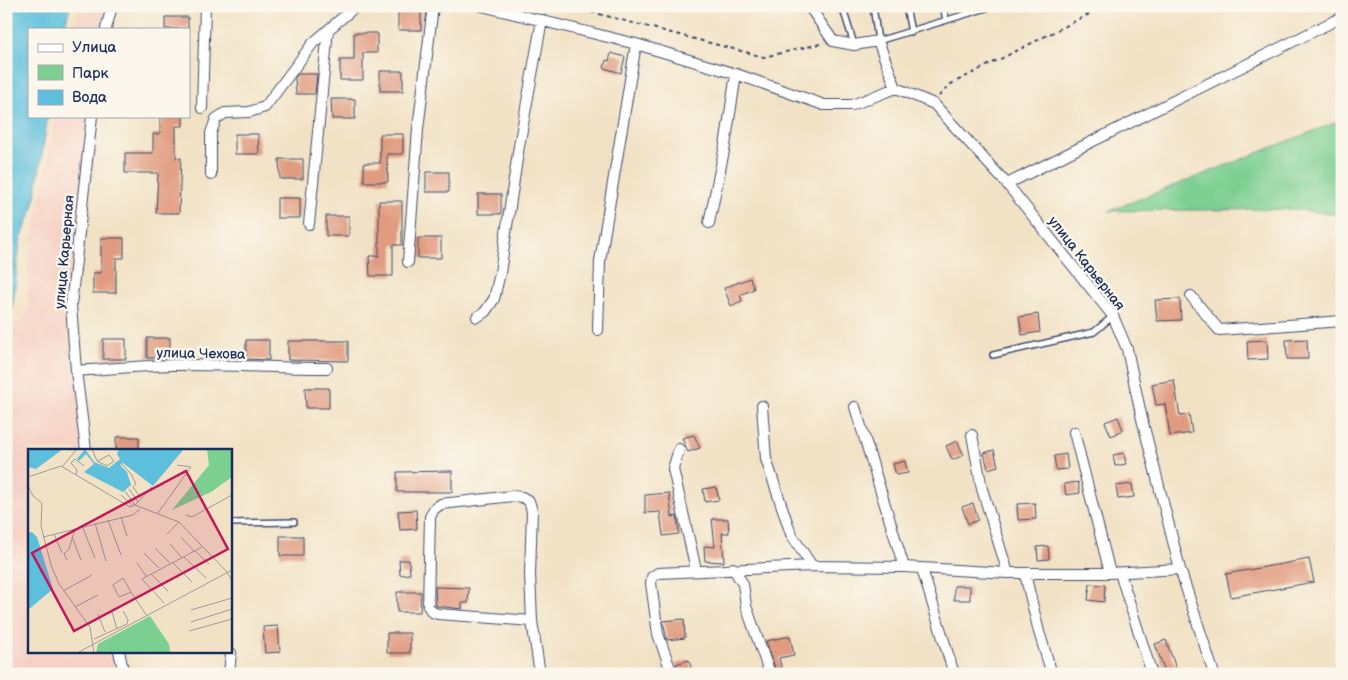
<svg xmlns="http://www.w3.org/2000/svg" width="1348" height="680" font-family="'Balsamiq Sans',sans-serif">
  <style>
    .built { fill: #f6d1c5 }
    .green { fill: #7bcf91; stroke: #4b7f78 }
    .water { fill: #5ebfdd; stroke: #3c779e }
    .building { fill: #e19b80 }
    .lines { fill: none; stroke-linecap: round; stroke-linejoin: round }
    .lane-casing { stroke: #3b4a6d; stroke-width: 8 }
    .street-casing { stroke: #3b4a6d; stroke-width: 12 }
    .path { stroke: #3b4a6d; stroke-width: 2; stroke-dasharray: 4 4; stroke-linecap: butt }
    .lane { stroke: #fff; stroke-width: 5 }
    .street { stroke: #fff; stroke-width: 10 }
    .labels { text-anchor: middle; stroke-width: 5; stroke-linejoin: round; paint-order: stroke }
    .street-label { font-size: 14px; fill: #1b2f5e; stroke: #fbf7ec }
    .inset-road { fill: none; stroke: #9c9a9c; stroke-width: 1 }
    .view { fill: #c2185b; fill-opacity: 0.15; stroke: #c2185b; stroke-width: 2.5 }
    .inset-edge { fill: none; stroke: #1b2f5e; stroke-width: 2.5 }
  </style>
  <rect width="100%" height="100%" fill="#fbf7ec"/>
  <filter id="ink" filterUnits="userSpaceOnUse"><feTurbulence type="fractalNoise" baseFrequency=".02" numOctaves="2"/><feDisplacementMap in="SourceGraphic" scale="10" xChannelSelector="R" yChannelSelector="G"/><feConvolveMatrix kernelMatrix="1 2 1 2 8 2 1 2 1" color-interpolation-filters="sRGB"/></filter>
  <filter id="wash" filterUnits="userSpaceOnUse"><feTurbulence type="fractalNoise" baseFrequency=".0096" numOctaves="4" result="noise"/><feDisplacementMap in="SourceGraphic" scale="20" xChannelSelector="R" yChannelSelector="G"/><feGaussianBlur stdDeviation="1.12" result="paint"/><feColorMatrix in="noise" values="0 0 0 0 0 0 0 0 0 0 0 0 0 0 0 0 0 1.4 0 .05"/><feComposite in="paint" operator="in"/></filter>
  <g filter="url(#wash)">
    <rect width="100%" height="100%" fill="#f2e2c5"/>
    <path class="built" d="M79,6H109L105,29H74Z
      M56,116H90L69,280L84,450H29V651H119L120,674H6V328L21,322L28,308V264Z"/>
    <path class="green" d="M1342,120V215L1292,209L1109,211Z"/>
    <path class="water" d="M6,6H70L64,29H29V116H48L34,204L20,242L11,320L6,323Z"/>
    <g id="blocks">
      <path class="building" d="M398,10H421V30H398Z
        M165,17H188V29H165Z
        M354,33H377V53H363V80H340V60H354Z
        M611,53L625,57L621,73L604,68L606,60L609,61Z
        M380,71H403V91H380Z
        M298,74H317L315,94H296L295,78Z
        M331,99H355V119H332Z
        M160,116H183V126H176V158H181L179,213H156L158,173H125V153H153V134H160Z
        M235,134H258L259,154H235Z
        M380,134H403V154H387L388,182H364V163H380Z
        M279,159H303V179H280Z
        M426,172H449V192H426Z
        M478,194H501V214H478Z
        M277,198H300V218H277Z
        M379,201H402V245H393V276H370L369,256H379Z
        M326,216H349V236H326Z
        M101,238H124V258H116V293H93V273H101Z
        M418,238H441V258H418Z
        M750,278L754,289L740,295L742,301L731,306L724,288Z
        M1180,299L1181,320L1157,321L1155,300Z
        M1038,314L1040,332L1022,335L1019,317Z
        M147,338H170V358H147Z
        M103,339H126V359H103Z
        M1307,339L1308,359H1287L1286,340Z
        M246,340H269V360L246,359Z
        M1267,340L1268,359L1248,360L1247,341Z
        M288,341H348V361L288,360Z
        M1174,380L1180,416L1189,414L1192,433L1170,436L1165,404L1156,405L1152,384Z
        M305,388H329V408H306Z
        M1118,417L1123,430L1111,436L1105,422Z
        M694,435L700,448L688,452L682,438Z
        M116,437H139V450H116Z
        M957,441L964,455L952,460L946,446Z
        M994,450L998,466L988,469L984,453Z
        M1124,453L1126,464L1115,466L1113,455Z
        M1066,454L1068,469L1056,470L1054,456Z
        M905,461L908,473L896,475L893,464Z
        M452,471V492H397V472Z
        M1078,482L1080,493L1066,495L1064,484Z
        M1132,484L1134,497L1118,499L1116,486Z
        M716,487L719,500L705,502L703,489Z
        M669,493L672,517L677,516L679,534L663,536L660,512L645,513V495Z
        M973,503L978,520L968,524L962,507Z
        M1035,503L1036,519L1018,520L1017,504Z
        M416,510L417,529L400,530L398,511Z
        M712,519H728L729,533H722L724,562L705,561L704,546L715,547Z
        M280,536H303V556H280Z
        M1048,546L1049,559L1038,560L1037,547Z
        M1309,559L1314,582L1231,597L1226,574Z
        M399,560H409L410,574L400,575Z
        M1090,584L1105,585L1104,602L1088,600Z
        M954,586H970V600H954Z
        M435,587L469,588L468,603H462V609L436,606Z
        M397,592H421L420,612H397Z
        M684,619L685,638L667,640L663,621Z
        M278,626L280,652L265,653L263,627Z
        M387,633H410V653H387Z
        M790,636L794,655L779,658L783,674H777L766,641Z
        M1166,640L1178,674H1166L1155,644Z
        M689,660L693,674H679L676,664Z"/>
    </g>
  </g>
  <g filter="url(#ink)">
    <use href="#blocks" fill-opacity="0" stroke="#3b4a6d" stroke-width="1"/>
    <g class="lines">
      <defs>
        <path id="lane" d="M842,6L854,44
          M873,6L878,41L993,6
          M906,6L911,32
          M943,6L946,20
          M993,355L1094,332L1113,316
          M230,523L294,522"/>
        <path id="street" d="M482,6L636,44L736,74L824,105H852L896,88
          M809,6L833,41L854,45L878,41L896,88L934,104L1007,184L1113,316L1127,349L1142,419L1180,569L1214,674
          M106,29L112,6
          M202,108L205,6
          M211,175V133L216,119L225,113L249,112L265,107L313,43L356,6
          M1007,184L1342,17
          M709,223L725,146L736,74
          M309,224L328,30
          M408,262L418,129L433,6
          M1191,296L1219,330L1342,321
          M477,317L485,312L494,299L500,273L519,146L542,20
          M598,330L600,261L636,44
          M76,371C108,369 140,366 172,365C224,364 275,368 327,368
          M762,406L766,459L791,534L812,566
          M855,407L904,567
          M1074,432L1110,573
          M972,435L982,489L1008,573
          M679,449L673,469L696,570
          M86,450L76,371L71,305L92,116
          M733,568L743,584L746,606L770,674
          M922,569L954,674
          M1120,573L1152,674
          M1025,574L1039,632L1052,674
          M532,621L438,614L432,612L428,606L430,517L434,509L441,504L513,496L522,497L529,501L532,511L530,574L532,621L540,674
          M119,651L124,674
          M229,674L231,653
          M672,674L658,634L651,583L652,577L658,573L812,566L904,567L1008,573H1110L1180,569"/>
      </defs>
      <use href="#lane" class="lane-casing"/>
      <use href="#street" class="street-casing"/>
      <path class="path" d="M568,6L764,57L824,43
        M939,96L951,84L1105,6"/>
      <use href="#lane" class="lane"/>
      <use href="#street" class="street"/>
    </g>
  </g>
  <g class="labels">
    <g class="street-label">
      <text transform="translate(64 252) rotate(-85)" y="5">улица Карьерная</text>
      <text transform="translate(1087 263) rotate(52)" y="5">улица Карьерная</text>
      <text transform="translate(201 353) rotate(1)" y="5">улица Чехова</text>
    </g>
  </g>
  <g transform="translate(28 449)">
    <rect width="204" height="204" fill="#f2e2c5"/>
    <path d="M179,0H204V28L183,43L144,61L181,16ZM122,167L141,195L142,204H68L70,195Z" fill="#7bcf91"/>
    <path d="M0,0H35L8,20L0,18ZM57,0L66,13L81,19L92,10L89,5L91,0H156L125,37L95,14L92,16L99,23L103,36L95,43L56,23L66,15L58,5L51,12L49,10ZM4,83L9,88L25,140L0,161V84Z" fill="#5ebfdd"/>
    <path class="inset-road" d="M64,0L69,12L79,17L86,12L81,6L70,12M94,15L103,25L108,35L105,38L113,49M34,18L49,0M48,26L49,21L43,14L47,10L56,17M0,28L33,17L102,58L107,56L151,73L199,123L204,132M0,37L5,47L14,54L13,77L23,116L31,135L62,178L66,204M101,40L110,53M97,42L107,56L124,38M93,46L105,57M130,64L163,18L149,16M158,66L164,68L204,46M93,68L99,87M80,71L93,106M67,74L78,112M54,77L67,109M26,85L34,104M139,85L151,73M15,88L105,66L112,60M44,88L53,111M153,88L166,102M142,95L154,109M127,99L142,114M167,102L181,115M116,104L131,119M156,108L178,129M39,111L36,105L41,100L47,80M144,113L164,133M109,114L118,127M123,125L140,142M35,142L64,126M103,143L95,129L85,136L91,148L103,143L119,167M136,154L114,130L174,98M47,158L70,146M163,161L204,149M84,163L89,180M70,165L77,183M163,173L204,160M161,182L204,170M66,190L99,175L100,171L95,162M49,204L204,121"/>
    <path class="view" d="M158,22L200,100L46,182L4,104Z"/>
    <rect width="204" height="204" class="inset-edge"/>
  </g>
  <rect width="1348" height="680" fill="none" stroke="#fbf7ec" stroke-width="25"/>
  <rect x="28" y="28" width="162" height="90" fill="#fbf7ec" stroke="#a1a7b3"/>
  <rect x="38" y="44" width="25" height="8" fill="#ffffff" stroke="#a1a7b3"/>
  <text x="72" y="52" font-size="15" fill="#1b2f5e">Улица</text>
  <rect x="38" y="65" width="25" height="15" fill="#7bcf91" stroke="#a1a7b3"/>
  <text x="72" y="78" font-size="15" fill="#1b2f5e">Парк</text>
  <rect x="38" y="90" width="25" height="15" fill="#5ebfdd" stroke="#a1a7b3"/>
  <text x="72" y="102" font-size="15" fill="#1b2f5e">Вода</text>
</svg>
